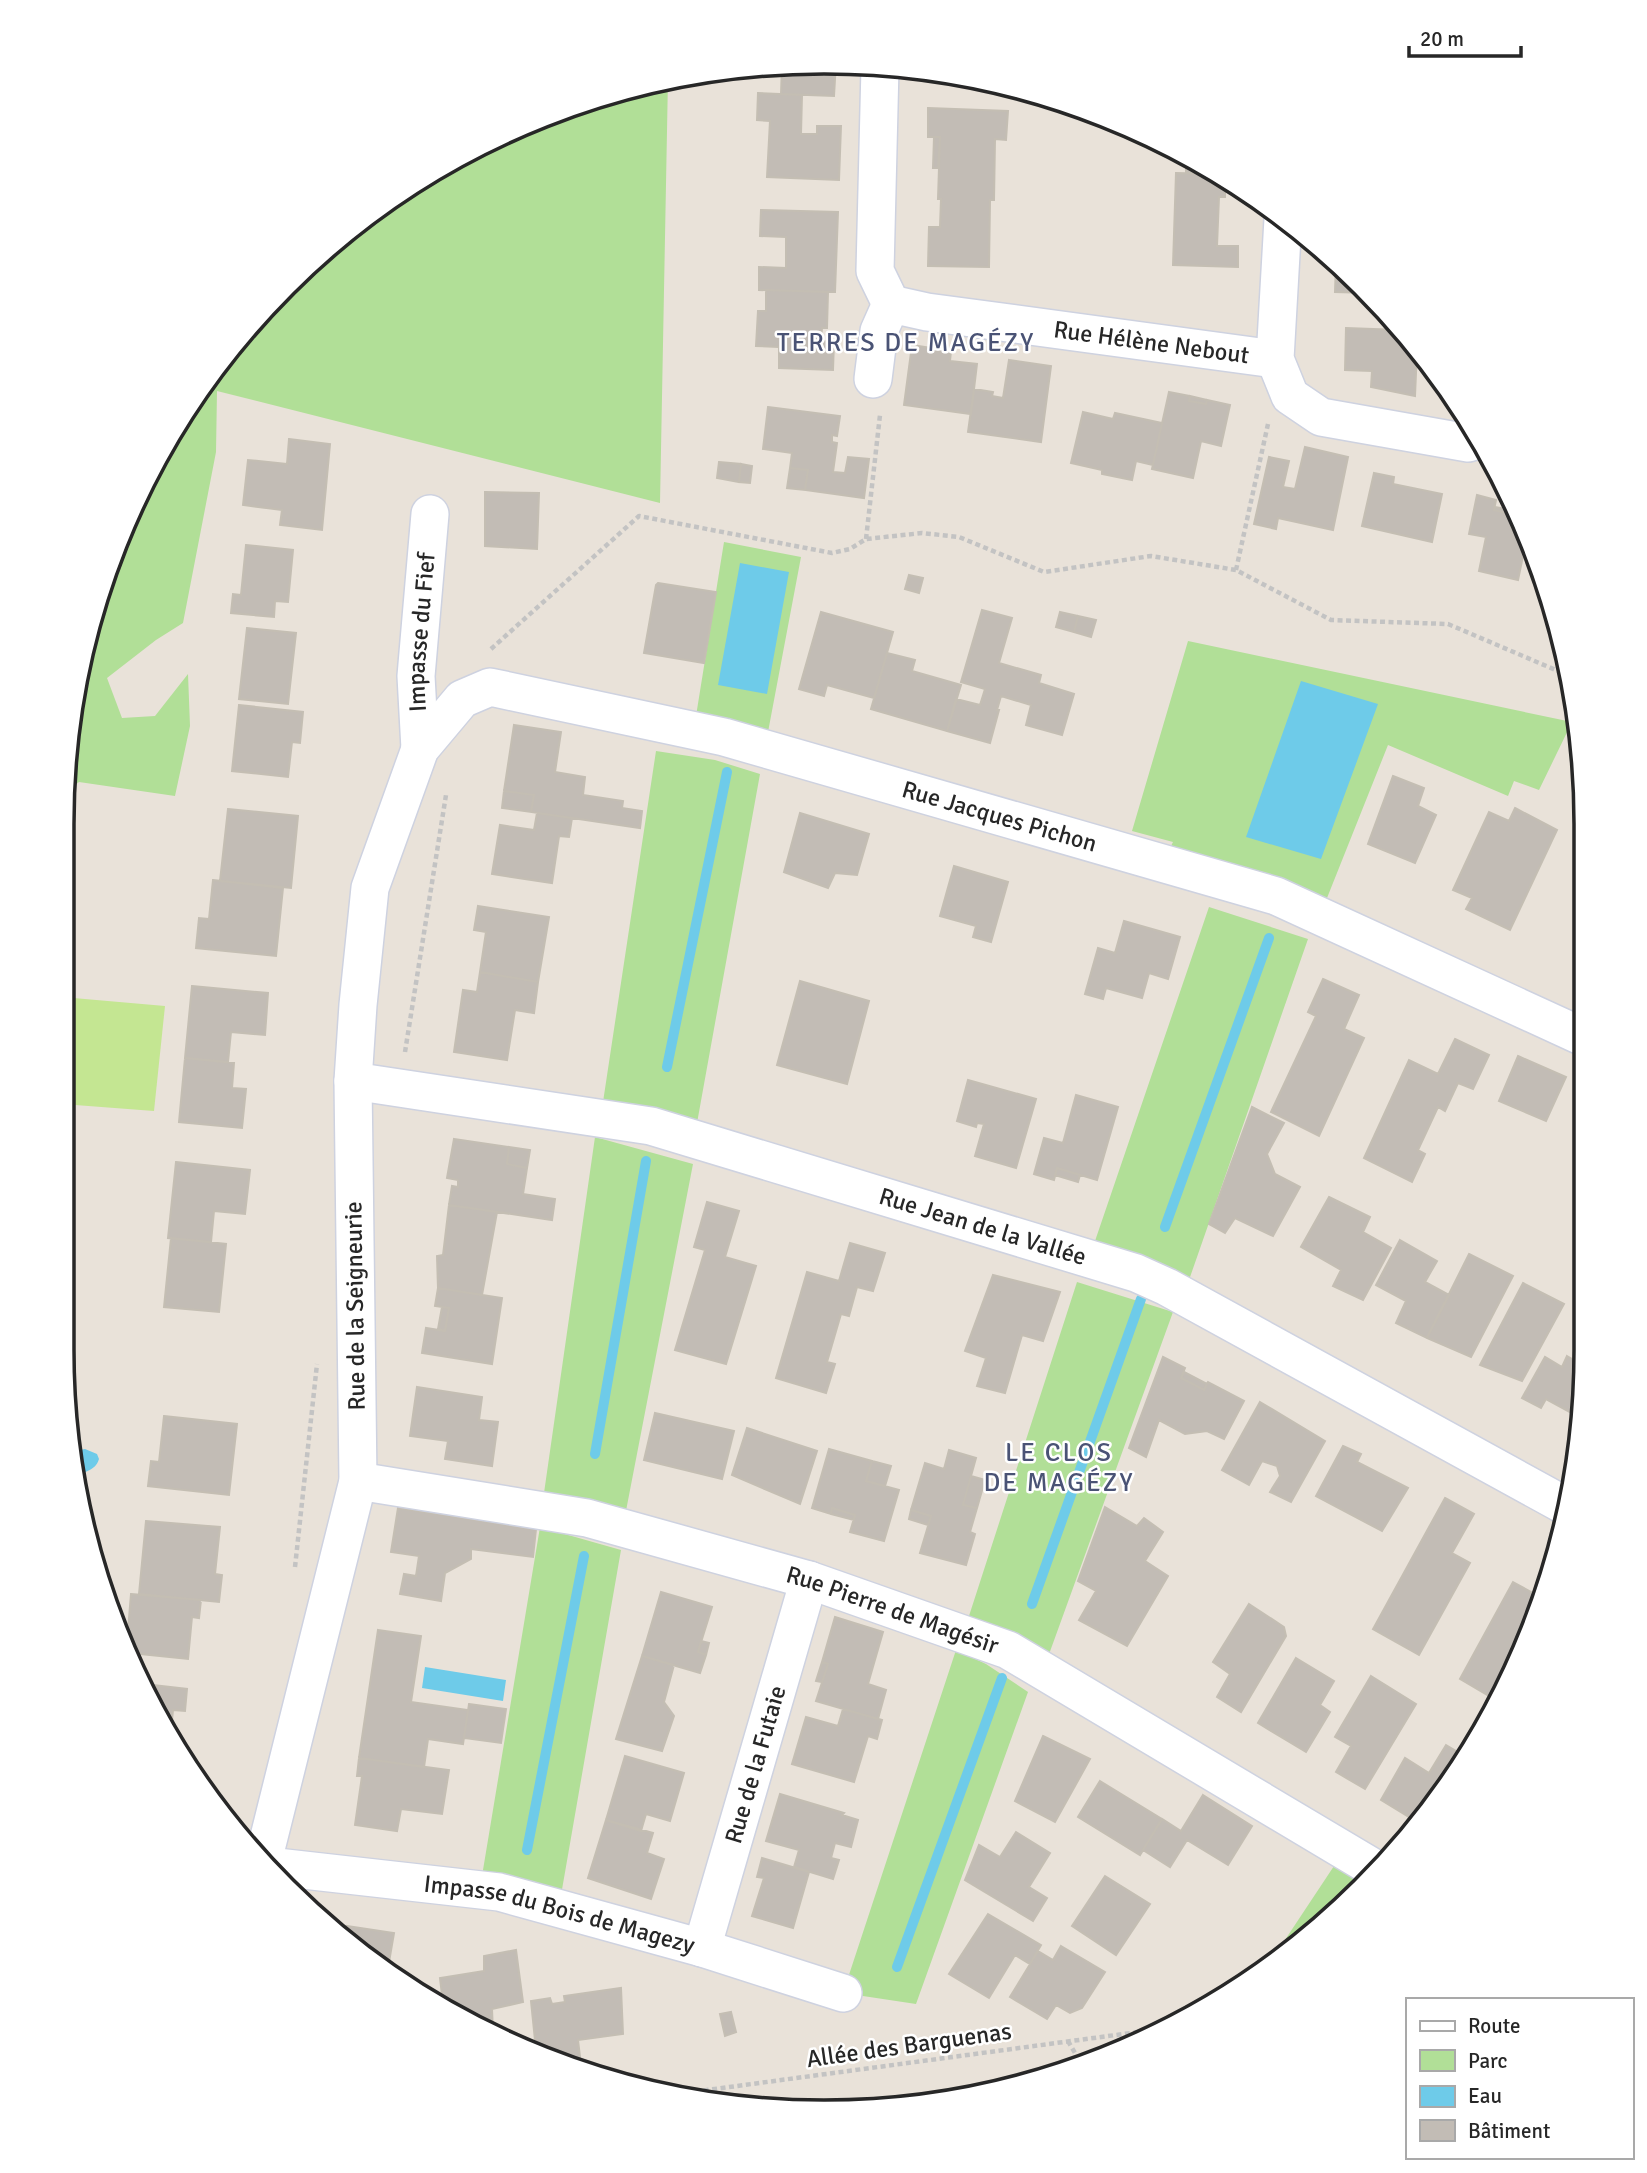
<svg xmlns="http://www.w3.org/2000/svg" width="1647" height="2173" font-family="Signika,sans-serif">
  <style>
    .green { fill: #b1df97 }
    .pitch { fill: #c4e692 }
    .water { fill: #6ecbe9 }
    .lines { fill: none; stroke-linecap: round; stroke-linejoin: round }
    .stream { stroke: #6ecbe9; stroke-width: 10 }
    .building { fill: #c2bcb5; stroke: #c4beb3; stroke-width: 2 }
    .minor-casing { stroke: #ced2e0; stroke-width: 40 }
    .path { stroke: #c3c3c3; stroke-width: 4.5; stroke-dasharray: 5 3.5; stroke-linecap: butt }
    .minor { stroke: #fff; stroke-width: 37 }
    .labels { text-anchor: middle; stroke-width: 5; stroke-linejoin: round; paint-order: stroke }
    .street-label { font-size: 24px; fill: #272727; stroke: #fff }
    .neighbourhood-label { font-size: 26px; letter-spacing: 2px; fill: #4a5375; stroke: #fff }
    .rim { fill: none; stroke: #272727; stroke-width: 3.5 }
  </style>
  <rect width="100%" height="100%" fill="#e9e2d9"/>
  <path class="green" d="M668,78L660,503L217,391L216,452L183,623L156,640L107,678L122,718L155,716L188,674L190,726L175,796L79,782L63,794V774L87,626L140,486L219,360L285,284L400,190L531,119Z
    M724,542L801,557L768,732L696,716Z
    M1188,641L1572,722L1539,790L1514,781L1508,796L1388,745L1325,903L1167,854L1173,842L1132,831Z
    M656,751L715,760L760,774L697,1123L603,1102Z
    M1209,907L1308,939L1189,1280L1095,1241Z
    M595,1137L693,1164L625,1516L544,1493Z
    M1077,1282L1173,1312L1048,1657L995,1626L969,1616Z
    M540,1527L621,1550L560,1901L481,1882Z
    M956,1650L986,1664L1028,1692L916,2004L843,1993Z
    M1334,1866L1366,1884L1278,1958H1273Z"/>
  <path class="pitch" d="M62,997L165,1006L154,1111L62,1104Z"/>
  <path class="water" d="M740,563L789,572L767,694L718,685Z
    M1301,681L1378,704L1321,859L1246,837Z
    M85,1449L97,1454L99,1459C95,1472 85,1469 78,1478L75,1451Z
    M425,1667L506,1680L503,1701L422,1688Z"/>
  <g class="lines">
    <path class="stream" d="M667,1067L727,772
      M1165,1227L1269,938
      M595,1454L646,1161
      M1032,1604L1141,1299
      M527,1850L584,1556
      M897,1967L1002,1678"/>
  </g>
  <path class="building" d="M823,61L836,62L834,96L781,94L782,65Z
    M758,93L802,95L801,134H817V126H841L839,180L767,177L770,121L757,120Z
    M928,108L1008,111L1006,140L995,139L994,200H990L989,267L928,266L929,227H940L941,199H938L940,137H928Z
    M934,137H940L938,168H933Z
    M1186,157L1217,174L1186,173Z
    M1176,173L1217,174L1225,178V197H1219L1217,246H1238V267L1173,265Z
    M761,210L838,212L835,292L759,290V267L786,268V237L760,236Z
    M1336,263L1362,284L1369,293L1335,292Z
    M766,290L828,292L827,328H822L821,341L834,342L833,370L779,368V347L756,346L758,311H766Z
    M1346,328L1400,330L1417,350L1415,396L1371,387L1372,371L1345,370Z
    M912,345L951,351L950,361L977,364L971,414L904,405Z
    M1009,360L1051,366L1041,442L968,432L974,389L993,392L992,396L1003,398Z
    M1169,392L1190,396L1189,401L1206,404L1207,400L1230,405L1221,446L1201,441L1193,478L1152,469Z
    M1190,396L1207,400L1206,404L1189,401Z
    M768,407L840,416L837,436L832,435V442L837,443L833,472L845,473L848,457L869,459L864,498L805,490L808,470L790,468L792,453L763,449Z
    M1083,412L1113,419L1115,413L1162,423L1153,465L1136,461L1132,480L1102,474V470L1071,463Z
    M289,439L330,444L322,530L280,525L282,510L243,505L248,460L287,464Z
    M1305,447L1348,457L1333,530L1278,518L1276,529L1254,524L1269,457L1289,461L1283,487L1295,489Z
    M719,462L741,464L739,482L717,478Z
    M741,464L752,466L750,483L739,482Z
    M790,468L808,470L805,490L787,488Z
    M1374,473L1394,477L1393,484L1442,494L1432,542L1362,526Z
    M485,492L539,493L537,549L485,546Z
    M1477,495L1496,500L1494,510L1519,516L1528,532L1518,580L1479,571L1486,537L1469,534Z
    M1495,507L1517,511L1519,516L1494,510Z
    M246,545L293,550L288,602L275,601L274,617L231,613L233,594L241,595Z
    M909,575L923,578L919,593L905,589Z
    M658,583L716,592L704,663L644,653L656,585Z
    M982,610L1012,618L999,663L1041,675L1039,683L1074,694L1062,735L1026,725L1031,705L1001,696L997,710H999L990,743L947,731L956,699L980,705L985,689L961,682Z
    M821,612L893,632L874,698L827,685L824,696L799,689Z
    M1060,612L1078,616L1074,632L1056,627Z
    M1078,616L1096,620L1091,637L1074,632Z
    M247,628L296,633L288,704L239,699Z
    M887,653L915,660L912,671L961,685L947,731L871,709Z
    M239,705L303,712L300,743L292,742L288,777L232,771Z
    M514,725L561,732L555,772L585,777L583,795L623,801L622,808L642,811L640,828L531,812L534,795L504,791Z
    M1393,776L1424,788L1418,806L1436,815L1415,863L1368,844Z
    M504,791L534,795L531,812L502,808Z
    M1515,808L1557,830L1510,930L1466,909L1472,898L1453,890L1489,812L1509,821Z
    M228,809L298,816L291,888L220,881Z
    M537,813L572,818L569,837L559,836L552,883L492,874L500,825L534,830Z
    M800,813L869,834L857,875L835,873L828,888L784,872Z
    M954,866L1008,882L991,942L973,937L976,926L940,916Z
    M213,880L283,888L276,956L196,948L199,918L209,919Z
    M478,906L549,917L538,982L480,972L486,932L474,930Z
    M1124,921L1180,937L1168,979L1149,973L1142,998L1106,988L1103,999L1085,994L1098,948L1115,953Z
    M480,972L538,982L534,1013L515,1010L507,1060L454,1052L463,990L477,992Z
    M1323,979L1359,995L1344,1029L1364,1038L1319,1136L1271,1112L1316,1016L1308,1012Z
    M800,981L869,1001L847,1084L777,1065Z
    M192,986L268,993L265,1035L231,1032L228,1062L185,1058Z
    M1455,1039L1489,1055L1473,1089L1458,1083L1445,1111L1438,1107L1418,1150L1425,1154L1412,1182L1364,1158L1409,1060L1438,1074Z
    M1518,1056L1566,1077L1546,1121L1499,1101Z
    M185,1058L234,1063L232,1088L246,1089L242,1128L179,1122Z
    M968,1080L1036,1099L1016,1168L975,1156L984,1124L977,1123L976,1127L957,1121Z
    M1076,1095L1118,1107L1097,1180L1057,1168L1054,1180L1034,1174L1044,1138L1063,1143Z
    M1252,1107L1284,1123L1267,1154L1275,1174L1300,1187L1273,1236L1235,1218L1225,1233L1209,1224Z
    M454,1139L509,1147L507,1164L527,1168L523,1194L555,1199L552,1220L449,1205L452,1186L458,1187V1180L447,1178Z
    M509,1147L530,1150L527,1168L507,1164Z
    M176,1162L250,1170L245,1214L214,1211L211,1242L168,1238Z
    M1057,1168L1080,1175L1078,1182L1055,1175Z
    M1329,1197L1370,1217L1363,1232L1391,1248L1363,1300L1333,1286L1341,1270L1301,1247Z
    M707,1202L739,1211L725,1257L756,1266L726,1364L675,1350L705,1250L694,1247Z
    M449,1205L497,1212L482,1295L438,1288L437,1256L443,1255Z
    M171,1238L226,1244L219,1312L164,1307Z
    M1400,1240L1437,1261L1425,1282L1449,1295L1427,1338L1396,1323L1406,1301L1376,1285Z
    M850,1243L885,1253L873,1291L857,1287L849,1316L841,1314L827,1362L835,1364L826,1393L776,1378L807,1272L839,1281Z
    M1469,1254L1513,1276L1471,1357L1427,1338Z
    M993,1275L1060,1292L1043,1341L1022,1335L1005,1393L977,1386L986,1358L965,1351Z
    M1523,1283L1564,1304L1522,1381L1480,1365Z
    M438,1288L502,1298L492,1364L422,1353L426,1328L445,1331L449,1308L435,1306Z
    M442,1307L449,1308L445,1331L438,1329Z
    M1567,1356L1579,1363V1417L1546,1399L1541,1408L1522,1398L1545,1357L1562,1367Z
    M1163,1357L1185,1368L1181,1378L1204,1390L1208,1382L1244,1401L1224,1439L1207,1431L1185,1434L1159,1420L1146,1457L1129,1448Z
    M1184,1372L1207,1384L1204,1390L1181,1378Z
    M417,1387L482,1397L479,1420L498,1422L492,1466L445,1459L448,1441L410,1436Z
    M1260,1402L1325,1441L1291,1502L1270,1492L1280,1476L1277,1466L1262,1461L1249,1485L1222,1470Z
    M655,1413L734,1431L722,1479L644,1460Z
    M164,1416L237,1424L229,1495L148,1486L151,1461L159,1462Z
    M747,1428L817,1451L800,1504L732,1475Z
    M1343,1446L1361,1454L1357,1462L1408,1488L1382,1531L1316,1496Z
    M829,1449L872,1461L866,1481L899,1490L884,1541L850,1532L855,1515L832,1508L831,1514L812,1508Z
    M949,1450L976,1458L963,1505L977,1508L970,1532L975,1534L966,1565L920,1553L931,1516L911,1510L925,1463L944,1469Z
    M872,1461L891,1466L885,1486L866,1481Z
    M971,1476L985,1480L977,1508L963,1505Z
    M1445,1498L1474,1514L1452,1553L1470,1563L1419,1655L1373,1629Z
    M1105,1507L1137,1526L1144,1518L1163,1532L1145,1561L1168,1576L1127,1646L1079,1620L1096,1591L1078,1581Z
    M398,1508L536,1529L533,1557L471,1549V1559L445,1573L441,1601L400,1594L404,1574L416,1576L419,1556L391,1552Z
    M832,1508L855,1515L854,1520L831,1514Z
    M911,1510L931,1516L928,1525L909,1519Z
    M146,1521L220,1527L215,1574L222,1575L219,1602L139,1594Z
    M1513,1582L1540,1597L1528,1641L1496,1700L1460,1679Z
    M661,1592L712,1607L698,1652L706,1655L700,1673L642,1656Z
    M131,1594L201,1600L199,1618L192,1617L188,1659L131,1653L127,1642Z
    M1249,1604L1284,1627L1286,1636L1241,1712L1217,1697L1230,1674L1213,1662Z
    M835,1617L883,1632L868,1684L886,1690L878,1719L816,1701L828,1664L822,1662Z
    M378,1630L421,1636L411,1702L468,1710L463,1744L428,1739L424,1767L359,1758Z
    M701,1641L709,1643L706,1655L698,1652Z
    M642,1656L674,1665L664,1702L674,1716L662,1751L616,1739Z
    M1296,1658L1334,1681L1320,1705L1330,1712L1306,1752L1258,1723Z
    M822,1662L828,1664L822,1682L816,1681Z
    M1371,1676L1416,1704L1365,1789L1336,1772L1351,1746L1335,1737Z
    M144,1684L187,1689L185,1711L173,1710L170,1741L164,1731Z
    M469,1704L506,1709L501,1743L464,1738Z
    M843,1709L882,1720L877,1739L868,1736L854,1782L792,1764L806,1717L838,1726Z
    M1043,1736L1090,1759L1055,1822L1015,1801Z
    M1446,1745L1466,1757L1458,1773L1417,1822L1381,1800L1405,1758L1429,1773Z
    M625,1756L684,1773L670,1821L646,1814L641,1831L606,1820Z
    M359,1758L449,1770L442,1814L401,1809L397,1831L355,1825L362,1776H357Z
    M1100,1781L1162,1819L1140,1855L1078,1817Z
    M780,1794L844,1813L842,1815L858,1820L851,1847L835,1843L831,1858L839,1860L833,1879L794,1867L799,1850L766,1841Z
    M1203,1795L1252,1826L1228,1865L1187,1840L1170,1867L1143,1850L1162,1819L1181,1831Z
    M606,1820L653,1833L647,1853L664,1859L651,1899L588,1878Z
    M1016,1832L1050,1853L1029,1887L1047,1898L1033,1921L965,1880L979,1845L1000,1857Z
    M762,1858L809,1872L793,1928L752,1916L764,1878L757,1877Z
    M1105,1876L1150,1904L1116,1955L1072,1926Z
    M988,1914L1041,1945L1030,1964L1015,1955L989,1998L949,1974Z
    M347,1926L394,1933L388,1968L345,1939Z
    M1061,1946L1105,1972L1082,2008L1070,2013L1056,2005L1047,2019L1010,1997L1038,1951L1053,1960Z
    M516,1950L523,2002L492,2009L493,2032L486,2033L443,2004L440,1978L484,1971V1956Z
    M621,1988L623,2034L578,2040L581,2065L536,2050L531,2001L550,1998L552,2004L565,2002L564,1996Z
    M731,2012L736,2032L725,2036L720,2014Z"/>
  <g class="lines">
    <defs>
      <g id="minor">
        <path id="s1" d="M880,67L875,271L891,304L927,312L1275,359"/>
        <path d="M1283,219L1275,359L1290,396L1321,417L1468,443L1478,440"/>
        <path d="M873,379L879,331L891,304"/>
        <path id="s2" d="M420,749L416,676L430,514"/>
        <path id="s3" d="M353,1081L651,1126L1136,1273L1167,1287L1564,1505"/>
        <path id="s4" d="M358,1481L587,1518L809,1580L1008,1650L1377,1870"/>
        <path id="s5" d="M263,1861L358,1481L353,1081L358,1005L370,888L420,749L462,699L490,687L724,737L1276,896L1579,1035"/>
        <path id="s6" d="M268,1866L499,1892L702,1948L843,1993"/>
        <path id="s7" d="M702,1948L809,1580"/>
      </g>
    </defs>
    <use href="#minor" class="minor-casing"/>
    <path class="path" d="M866,539L880,415
      M1236,570L1268,424
      M491,649L639,516L832,553L850,549L866,539L922,533L959,537L1044,572L1151,556L1236,570L1331,620L1448,624L1558,671L1565,670
      M405,1052L446,795
      M295,1567L317,1364
      M1068,2041L1082,2065
      M670,2095L1153,2030"/>
    <use href="#minor" class="minor"/>
  </g>
  <g class="labels">
    <g class="street-label">
      <text dy="8" stroke="none"><textPath href="#s1" startOffset="504">Rue Hélène Nebout</textPath></text>
      <text dy="8" stroke="none"><textPath href="#s2" startOffset="117">Impasse du Fief</textPath></text>
      <text dy="8" stroke="none"><textPath href="#s5" startOffset="1755">Rue Jacques Pichon</textPath></text>
      <text dy="8" stroke="none"><textPath href="#s3" startOffset="648">Rue Jean de la Vallée</textPath></text>
      <text transform="translate(355 1306) rotate(-91)" y="8">Rue de la Seigneurie</text>
      <text dy="8" stroke="none"><textPath href="#s4" startOffset="551">Rue Pierre de Magésir</textPath></text>
      <text dy="8" stroke="none"><textPath href="#s7" startOffset="191">Rue de la Futaie</textPath></text>
      <text dy="8" stroke="none"><textPath href="#s6" startOffset="296">Impasse du Bois de Magezy</textPath></text>
      <text transform="translate(909 2045) rotate(-8)" y="8">Allée des Barguenas</text>
    </g>
    <g class="neighbourhood-label">
      <text x="906" y="351">TERRES DE MAGÉZY</text>
      <text x="1059" y="1461">LE CLOS<tspan x="1059" dy="30">DE MAGÉZY</tspan></text>
    </g>
  </g>
  <path d="M0 0H1647V2173H0ZM824 74H824A750 750 0 0 1 1574 824V1350A750 750 0 0 1 824 2100H824A750 750 0 0 1 74 1350V824A750 750 0 0 1 824 74Z" fill="#fff" fill-rule="evenodd"/>
  <path class="rim" d="M824 74H824A750 750 0 0 1 1574 824V1350A750 750 0 0 1 824 2100H824A750 750 0 0 1 74 1350V824A750 750 0 0 1 824 74Z"/>
  <rect x="1406" y="1998" width="228" height="161" fill="#ffffff" stroke="#a9a9a9" stroke-width="2"/>
  <rect x="1420" y="2021" width="35" height="10" fill="#ffffff" stroke="#a9a9a9" stroke-width="2"/>
  <text x="1468" y="2033" font-size="21" fill="#272727">Route</text>
  <rect x="1420" y="2050" width="35" height="21" fill="#b1df97" stroke="#a9a9a9" stroke-width="2"/>
  <text x="1468" y="2068" font-size="21" fill="#272727">Parc</text>
  <rect x="1420" y="2086" width="35" height="21" fill="#6ecbe9" stroke="#a9a9a9" stroke-width="2"/>
  <text x="1468" y="2103" font-size="21" fill="#272727">Eau</text>
  <rect x="1420" y="2120" width="35" height="21" fill="#c2bcb5" stroke="#a9a9a9" stroke-width="2"/>
  <text x="1468" y="2138" font-size="21" fill="#272727">Bâtiment</text>
  <path d="M1409 46v10h112v-10" fill="none" stroke="#272727" stroke-width="3.5"/>
  <text x="1420" y="46" font-size="21" fill="#272727" stroke="#ffffff" stroke-width="5" paint-order="stroke">20 m</text>
</svg>
